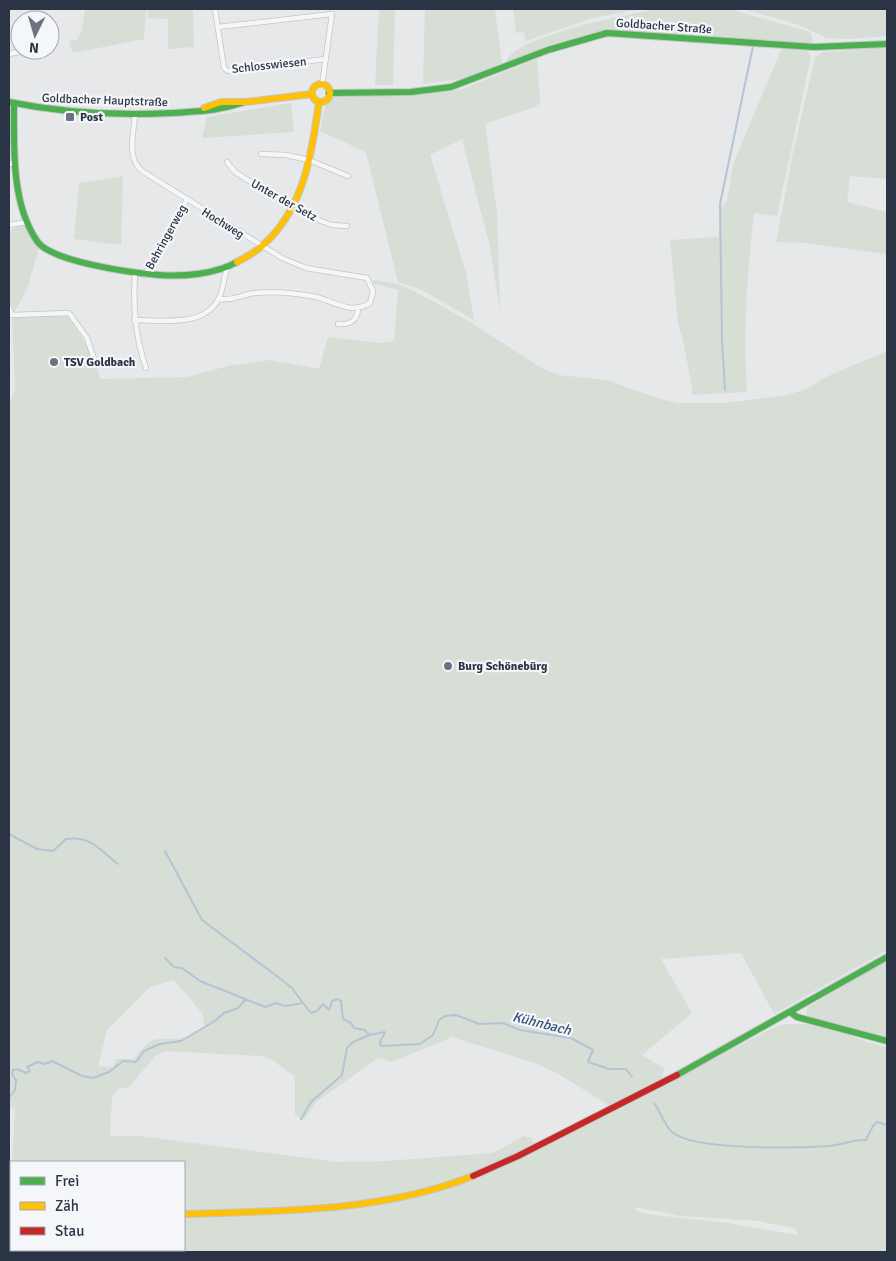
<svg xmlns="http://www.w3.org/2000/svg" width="896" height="1261" font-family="Signika,sans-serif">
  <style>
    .green { fill: #d6ded6; fill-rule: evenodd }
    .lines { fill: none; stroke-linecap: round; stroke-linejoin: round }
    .stream { stroke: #b4c4d5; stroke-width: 2 }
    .street-casing { stroke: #c4c6c8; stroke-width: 6 }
    .fast-casing { stroke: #c4c6c8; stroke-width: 8 }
    .slow-casing { stroke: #c4c6c8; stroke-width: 8 }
    .jam-casing { stroke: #c4c6c8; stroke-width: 8 }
    .street { stroke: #f5f6f7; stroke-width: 4.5 }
    .fast { stroke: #4caf50; stroke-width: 6 }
    .slow { stroke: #ffc107; stroke-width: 6 }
    .jam { stroke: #c62828; stroke-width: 6 }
    .poi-dot { fill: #6c737f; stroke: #f4f6f9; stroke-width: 2 }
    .labels { text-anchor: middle; stroke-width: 4.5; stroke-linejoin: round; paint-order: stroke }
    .street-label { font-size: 12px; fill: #2b3445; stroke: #f4f6f9 }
    .poi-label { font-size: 12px; font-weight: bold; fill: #2b3445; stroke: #f4f6f9; text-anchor: start }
    .water-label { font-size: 14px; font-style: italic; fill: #34527a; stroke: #f4f6f9 }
  </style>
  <rect width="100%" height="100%" fill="#e6e8ea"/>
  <path class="green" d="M85,9H146L144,39L73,53L69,41L77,40L82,30Z
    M148,9H193L194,47L168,49V19L148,18Z
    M379,9H395L393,85H375Z
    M425,9H495L502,63L463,79L423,84Z
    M513,9H641L593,18L526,41L524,32L516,33Z
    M657,9H729L810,32L813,41L810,43L609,31L584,36L509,63L506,62C514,36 630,14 657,9Z
    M743,9H887V36L848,39L827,38L796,24Z
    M887,47V179L850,176L847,202L887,212V254L805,243L776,242L793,153L815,57L823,52Z
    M782,48L807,50L811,56L777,216L754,213C747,273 743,332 747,392L693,395L684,344L678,323L670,240L719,237L721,208L727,201L733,164Z
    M537,59L540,103L535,107L485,124L497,212L500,310L489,243L462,139L430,155L466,273L474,320L422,290L398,282L366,152L320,131L326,102L334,96H412L460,90Z
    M291,103L294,132L202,138L207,117Z
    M123,176L121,245L74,239L79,183Z
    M20,226H26L32,240L39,247L27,290L13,314L9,301V231Z
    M373,280L398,284L414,291L465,319L543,369L558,375L606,380L664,400L680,403H725L786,395L805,390L826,377L887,351V950L774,1014L741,953L661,959L692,1013L642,1055L664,1068L662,1079L644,1089L647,1094L775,1027C812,1015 851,1040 887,1047V1252H9V1173L11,1172V1250H184V1162H12L15,1109L9,1108V402H11L15,387L12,316L67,314L87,346L101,379L187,377L228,366L270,360L319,369L328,337L380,343L394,341L398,290L374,284ZM174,980L202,1013L205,1028C199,1031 191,1038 184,1038C154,1041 155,1032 134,1059H116L113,1067L98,1066L107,1030L150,987ZM452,1037L535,1063L555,1072L607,1104L609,1111L536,1149L532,1138L524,1136L493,1153L386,1161L338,1162L139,1136H110L112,1097L118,1089L129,1087L155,1056L165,1051L261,1056L271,1059L295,1077V1114L303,1121L316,1102L378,1058L392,1062ZM636,1207L680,1216L759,1221L797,1229V1235L728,1223L645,1214L635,1210Z
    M887,960V1038L807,1016L806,1012L808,1007Z"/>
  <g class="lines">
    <path class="stream" d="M725,390L722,341L720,204L753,46
      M9,834L37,849L53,851L66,839C91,835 101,851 118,864
      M165,851L202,920L278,977L292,988L303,1003
      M165,958L174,967L182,968L200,981L265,1007L276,1003L285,1006L303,1003L311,1013L317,1011L323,1004L329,1010L332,1001L337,999L341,1001L343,1019L351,1023L354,1028L365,1030L369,1035
      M9,1098L15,1090L16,1080L12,1074L13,1070L17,1069L26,1073L30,1071L27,1067L38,1062L45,1064L52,1061L82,1076L93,1078L109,1072L123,1061L136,1062L144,1051L160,1044L181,1041L215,1021L224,1013L238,1008L246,999
      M654,1103C660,1111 665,1126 672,1132C694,1151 798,1148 829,1146C842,1145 853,1139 866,1140L873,1126L877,1122L887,1125
      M301,1119L311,1102L342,1075L347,1048L353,1042L369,1035L385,1032L380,1042L381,1046L420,1044L433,1035L439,1020L445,1016L456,1015L479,1024L503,1023L520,1030L571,1038L593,1050L588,1062L609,1069H626L632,1077"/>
    <defs>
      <path id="street" d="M215,9L224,68L228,71L326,59
        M218,27L332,14L322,85
        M9,54L23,51
        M135,114C134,133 126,158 142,171L282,258L306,268L367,278L373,291L370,303C349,316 332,299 311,296C294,293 273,291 256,293C241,294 236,301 219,299
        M261,154L286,155L309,160L348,176
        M227,162L235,172L267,192L321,221L332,225L347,226
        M9,164L14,163
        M9,225L27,222
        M135,273C133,307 135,336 146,368
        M145,275L187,199
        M9,308L12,315L69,313L87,338L96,365
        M134,320C161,320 205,328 219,298C223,290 224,278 227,268
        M338,324C349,325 358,321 358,308"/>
      <path id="fast" d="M329,93L411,92L451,87L548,50L607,33L814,47L887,44
        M9,102C63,113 118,116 173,113C200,111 219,111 245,102
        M14,103C14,147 11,203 37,241C51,262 133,273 159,275C183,277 216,274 237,262
        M790,1012L797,1017L887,1041
        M677,1075L887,957
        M9,1233L11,1232"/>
      <path id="slow" d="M312 93a9 9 0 1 1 18 0a9 9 0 1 1-18 0Z
        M204,108L221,102H245L312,94
        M237,262C246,257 256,252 263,245C304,209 312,153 319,102
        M184,1214C281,1211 382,1212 473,1176"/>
      <path id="jam" d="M473,1176L518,1156L677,1075"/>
    </defs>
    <use href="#street" class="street-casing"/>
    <use href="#fast" class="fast-casing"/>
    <use href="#slow" class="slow-casing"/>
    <use href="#jam" class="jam-casing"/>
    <use href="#street" class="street"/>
    <use href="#fast" class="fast"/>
    <use href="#slow" class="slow"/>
    <use href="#jam" class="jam"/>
  </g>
  <g class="poi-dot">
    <rect x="65" y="112" width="10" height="10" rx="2.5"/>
    <circle cx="54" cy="362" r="5"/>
    <circle cx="448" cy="666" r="5"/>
  </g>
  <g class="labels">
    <g class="street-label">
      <text transform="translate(664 26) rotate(4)" y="4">Goldbacher Straße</text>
      <text transform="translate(269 65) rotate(-6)" y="4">Schlosswiesen</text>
      <text transform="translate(105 100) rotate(2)" y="4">Goldbacher Hauptstraße</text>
      <text transform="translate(284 200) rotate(29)" y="4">Unter der Setz</text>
      <text transform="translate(223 223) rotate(32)" y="4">Hochweg</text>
      <text transform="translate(166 237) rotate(-61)" y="4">Behringerweg</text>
    </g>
    <g class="poi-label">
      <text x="80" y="121">Post</text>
      <text x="64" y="366">TSV Goldbach</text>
      <text x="458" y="670">Burg Schönebürg</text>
    </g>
    <g class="water-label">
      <text transform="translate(542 1023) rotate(14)" y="5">Kühnbach</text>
    </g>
  </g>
  <rect width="896" height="1261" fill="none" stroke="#2b3445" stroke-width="20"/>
  <rect x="10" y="1161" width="175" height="90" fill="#f4f6f9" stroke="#a4a8b1"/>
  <rect x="20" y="1177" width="25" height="8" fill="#4caf50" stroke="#a4a8b1"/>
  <text x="55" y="1186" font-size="15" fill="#2b3445">Frei</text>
  <rect x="20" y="1202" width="25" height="8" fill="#ffc107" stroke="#a4a8b1"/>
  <text x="55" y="1211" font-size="15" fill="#2b3445">Zäh</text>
  <rect x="20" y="1227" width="25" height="8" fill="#c62828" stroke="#a4a8b1"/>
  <text x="55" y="1236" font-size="15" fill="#2b3445">Stau</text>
  <g transform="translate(35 35) rotate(185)"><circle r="24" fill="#f4f6f9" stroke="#a4a8b1"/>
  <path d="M0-4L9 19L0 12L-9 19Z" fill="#6c737f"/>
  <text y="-8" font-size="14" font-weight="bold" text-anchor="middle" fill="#2b3445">N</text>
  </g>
</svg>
